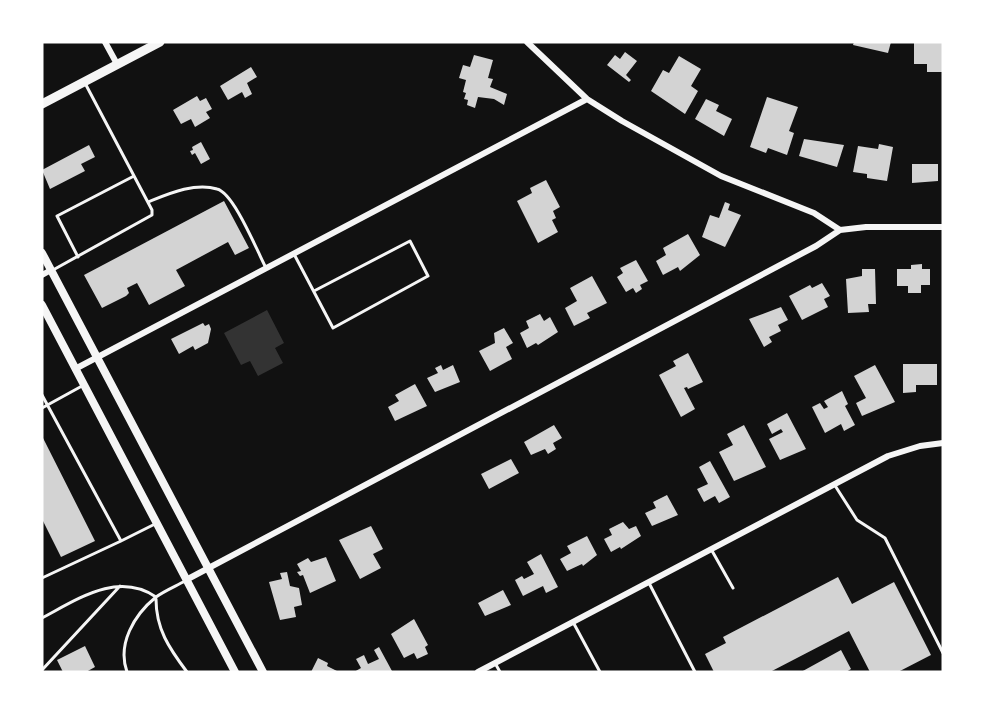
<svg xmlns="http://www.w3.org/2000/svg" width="985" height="714" font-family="'Sofia Sans Condensed',sans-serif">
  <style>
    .water { fill: #333 }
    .building { fill: #d3d3d3 }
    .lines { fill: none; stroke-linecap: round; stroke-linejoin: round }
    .service { stroke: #f5f5f5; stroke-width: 3 }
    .minor { stroke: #f5f5f5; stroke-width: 6 }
    .tertiary { stroke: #f5f5f5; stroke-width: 8 }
    .secondary { stroke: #f5f5f5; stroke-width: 9 }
  </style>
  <rect width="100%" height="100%" fill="#111"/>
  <path class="water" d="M267,310L284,343L275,348L283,363L258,376L250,361L241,365L224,333Z"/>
  <path class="building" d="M854,42H891L888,53L853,45Z
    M914,42H943V72H927V64H914Z
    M625,52L637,61L626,75L631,80L629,82L607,65L615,55L620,59Z
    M474,55L493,60L488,78L493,79L490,87L507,94L504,105L494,99L478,97L475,108L467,105L468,100L464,99L466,93L463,92L466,80L459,78L463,65L470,67Z
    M679,56L701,69L691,86L698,91L685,114L651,91L663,70L669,73Z
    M251,67L257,77L247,83L252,94L245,98L242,92L228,100L220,86Z
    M197,96L200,101L206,98L212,109L206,112L210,118L195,127L191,119L181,124L173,110Z
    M767,97L798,107L789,131L794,133L787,155L768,148L766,153L750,147Z
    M706,99L719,105L716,111L732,119L724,136L695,119Z
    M804,139L844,145L837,167L799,156Z
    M201,142L210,159L201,164L195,153L192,155L190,151L193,150L192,147Z
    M879,144L893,147L887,181L867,178V174L853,172L858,146L878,149Z
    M89,145L95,157L81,164L85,171L50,189L42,170Z
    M912,164H938V181L912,183Z
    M546,180L560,207L553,211L556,218L552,220L558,232L538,243L517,201L532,193L530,188Z
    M224,201L249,248L235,255L228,242L176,270L185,286L149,305L137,283L127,288L129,293L126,296L102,308L84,275Z
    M725,202L730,204L728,210L741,215L725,247L702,237L710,215L719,218Z
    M688,234L700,255L680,271L678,267L663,275L656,261L666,255L663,248Z
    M636,260L648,281L640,285L642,289L636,293L633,288L626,292L617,277L623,273L620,268Z
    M922,264V269H930V285H921V293H908V286H897V269H911V265Z
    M862,269H875L876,304H868L869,312L848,313L846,279L862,276Z
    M592,276L607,303L587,313L590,318L574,326L565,308L577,301L570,288Z
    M822,283L830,296L824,299L828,307L802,320L789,296L810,285L812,288Z
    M781,307L788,320L778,325L781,331L769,337L772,342L764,347L749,319Z
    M540,314L544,321L550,317L558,332L538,345L536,343L527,348L520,333L529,328L526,321Z
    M203,323L205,326L209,324L211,329L208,343L195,350L193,346L179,354L171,339Z
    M504,328L513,343L506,347L512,359L490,371L479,351L495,343L494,333Z
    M688,353L703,382L688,389L687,387L684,388L695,409L681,417L659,375L676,366L673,361Z
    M903,364H937V385H916V392L903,393Z
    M441,365L443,370L453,365L460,382L435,392L427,378L438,373L435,368Z
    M875,365L895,402L862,416L856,403L866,398L854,376Z
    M415,384L427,406L395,421L388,407L399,401L395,395Z
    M842,391L848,404L845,406L855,425L844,431L841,424L825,433L812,407L820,403L824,409L828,407L824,401Z
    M787,413L806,449L780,460L769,439L783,432L781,429L772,434L767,424Z
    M554,425L562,438L553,443L556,449L548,454L545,449L531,455L524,442Z
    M744,425L766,467L734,481L719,452L733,445L727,434Z
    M42,436L95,541L61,557L42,519Z
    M511,459L519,473L489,489L481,474Z
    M710,461L730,497L719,503L715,496L704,502L697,489L708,484L699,467Z
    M667,495L678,515L652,526L645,513L656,508L653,502Z
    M623,522L629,529L636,526L641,536L621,549L620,547L611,552L604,539L612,535L609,529Z
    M371,526L383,549L373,554L381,568L360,579L339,540Z
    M587,536L597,555L583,566L582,564L567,571L560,559L571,553L567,546Z
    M541,554L558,587L546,593L543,586L523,596L515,580L522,576L524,579L534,574L527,562Z
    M326,557L336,581L310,593L303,575L300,576L297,572L301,571L297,564L308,558L311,562Z
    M287,572L290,586L299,588L302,605L294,607L296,617L280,620L269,582L282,579L280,573Z
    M838,577L852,604L894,582L931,655L898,672H870L849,631L770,672H714L705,654L726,643L723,637Z
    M503,590L511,605L485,616L478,603Z
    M414,619L428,645L425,647L428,654L417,659L414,653L404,658L391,634Z
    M85,646L95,667L86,672H63L57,660Z
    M379,647L392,671L354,672L361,668L356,659L364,655L368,664L379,659L374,650Z
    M841,650L851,669L846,672H801Z
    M318,658L328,663L327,666L339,672H311Z"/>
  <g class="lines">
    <path class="service" d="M148,202C168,194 195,182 217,189C234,193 257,251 266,268
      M294,254L333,328L428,276L410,241L314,291
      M78,257L57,216L134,176
      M53,270L152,215V210L86,85
      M42,395L121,541L42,578
      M42,408L82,386
      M834,484L857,520L885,538L943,653
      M121,541L155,524
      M711,549L733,588
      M649,583L695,672
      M156,599C156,629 169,648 187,672
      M42,618C78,599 118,571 156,597
      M573,622L600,672
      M495,663L500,672
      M42,670L120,586
      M127,672C117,644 134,615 156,597C164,591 176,586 185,581"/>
    <path class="minor" d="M105,42L117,64
      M527,42L587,99L622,121L721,176L814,213L840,230L866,227H943
      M42,275L51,270
      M75,369L587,99
      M186,580L816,246L840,230
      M478,672L888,456L920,446L943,443"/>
    <path class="tertiary" d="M42,253L263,672
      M42,305L235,672"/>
    <path class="secondary" d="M42,104L160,42"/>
  </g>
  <rect width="985" height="714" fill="none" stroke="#ffffff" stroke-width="87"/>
</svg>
